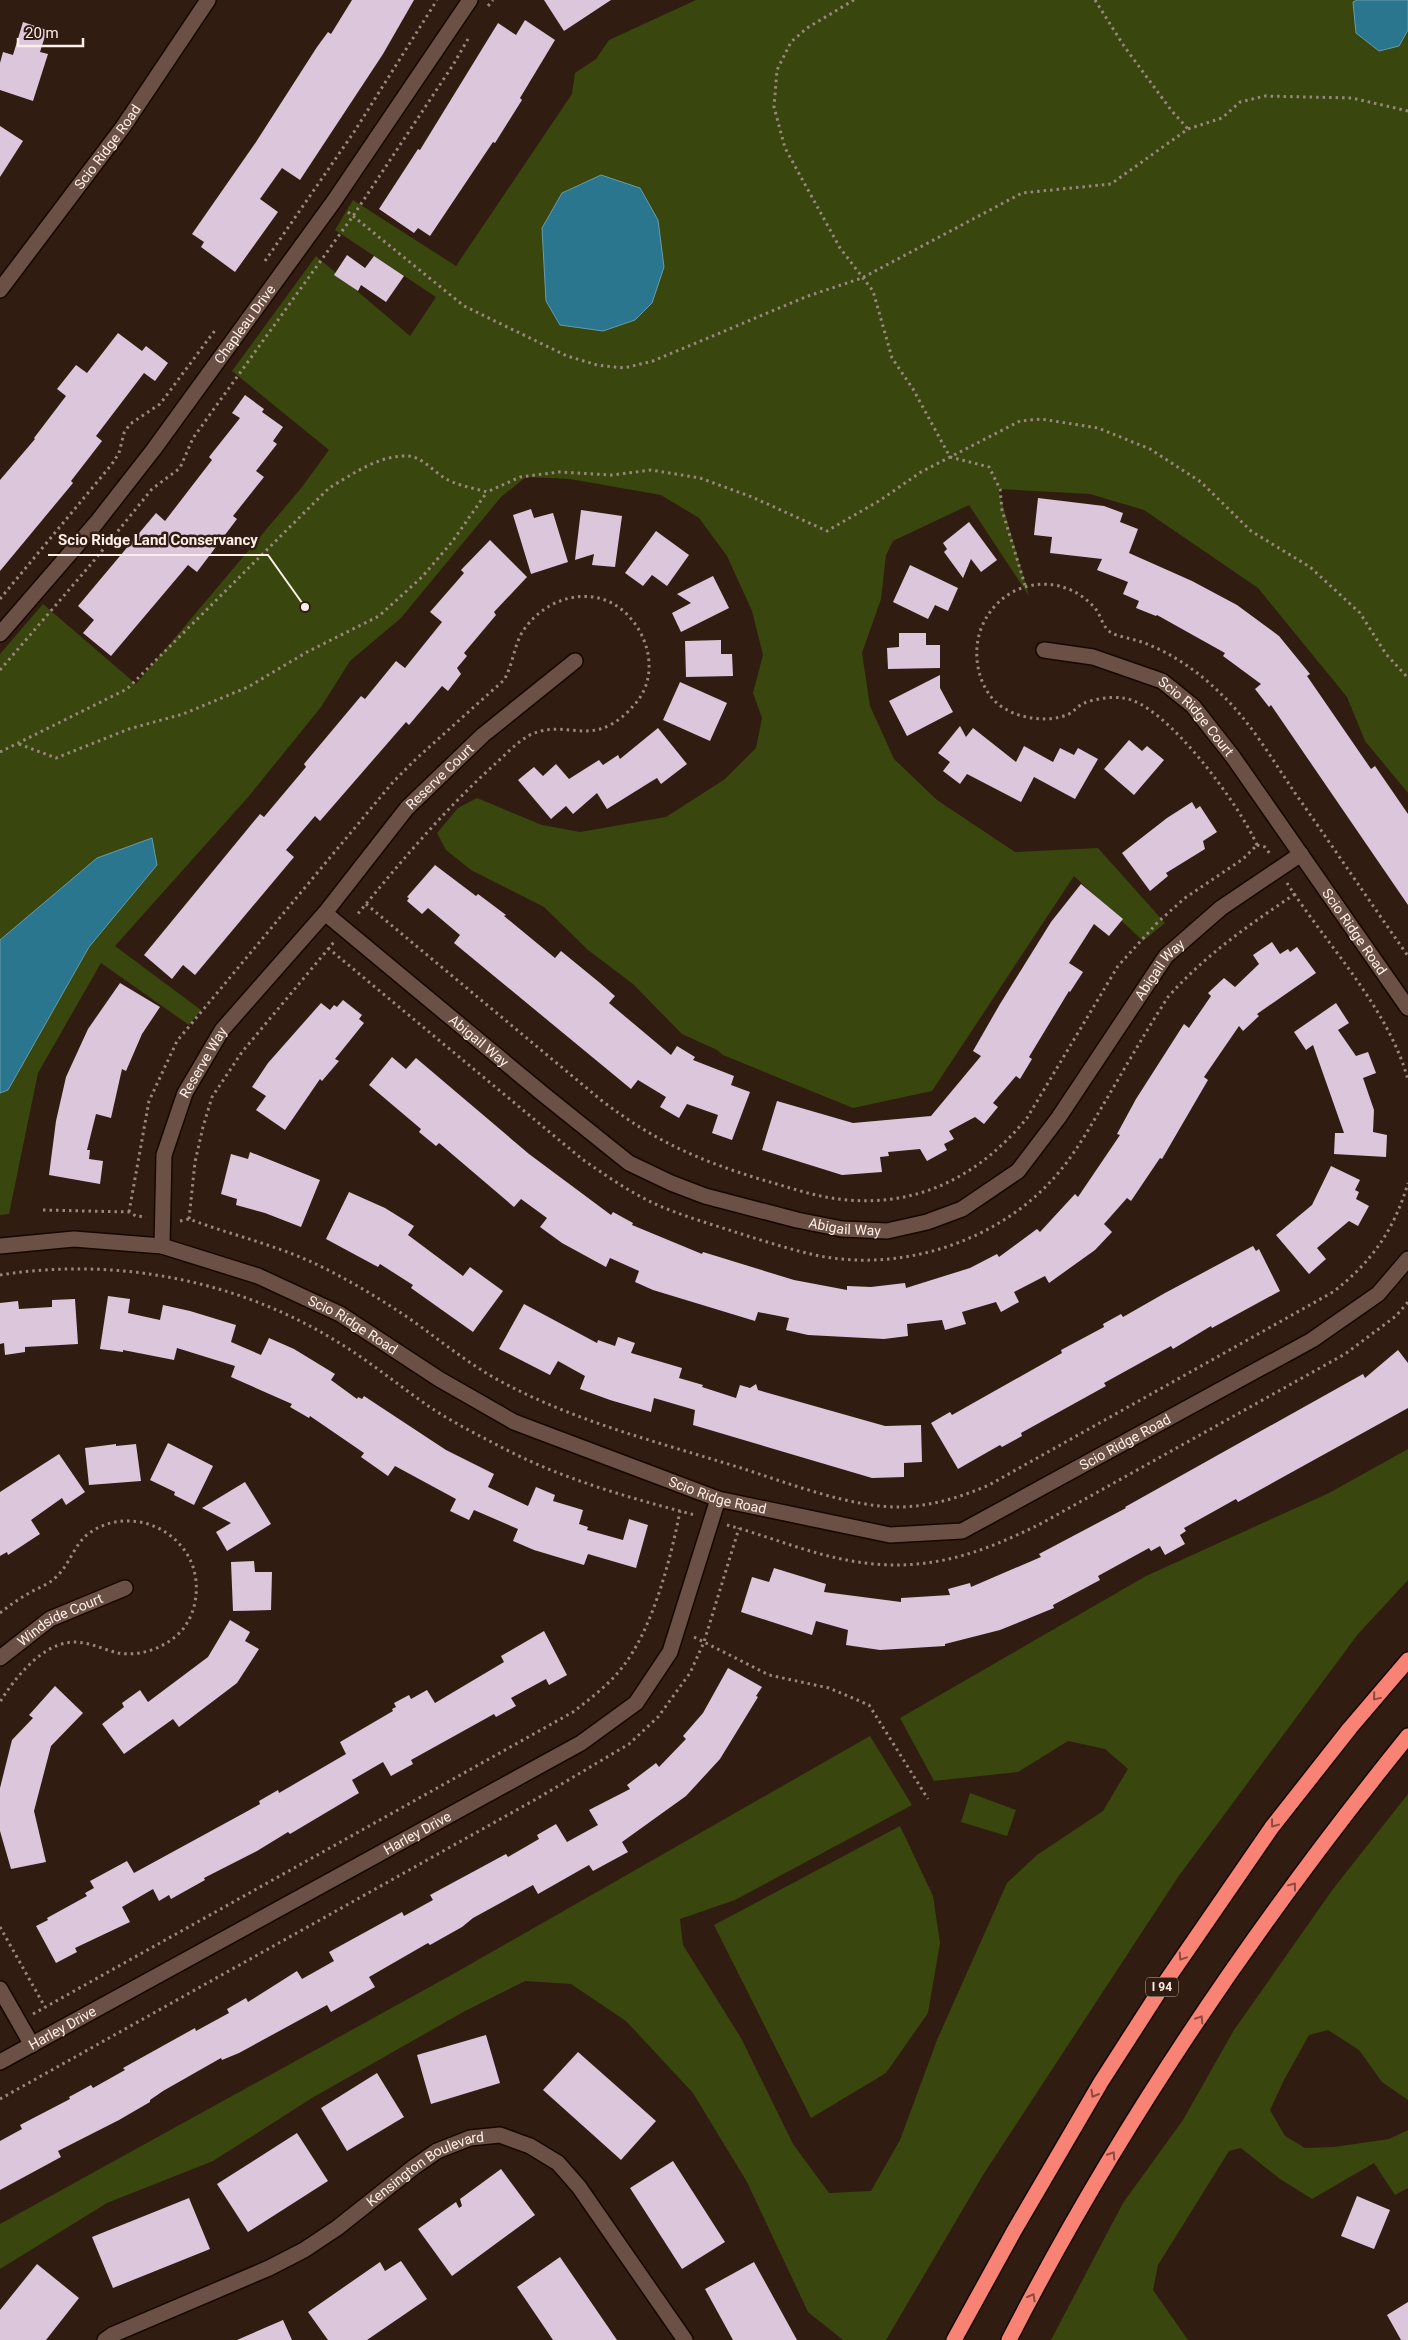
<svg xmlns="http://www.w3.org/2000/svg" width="1408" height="2340" font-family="Roboto,sans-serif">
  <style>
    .green { fill: #39460d }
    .water { fill: #2b768f; stroke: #6a9aaa }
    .building { fill: #dbc6dc }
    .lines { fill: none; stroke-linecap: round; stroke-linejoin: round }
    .minor-casing { stroke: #180601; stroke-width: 18 }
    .tertiary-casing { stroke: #180601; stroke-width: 18 }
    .motorway-casing { stroke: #180601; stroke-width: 18 }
    .path { stroke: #99877f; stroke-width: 3; stroke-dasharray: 2.5 4; stroke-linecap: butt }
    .minor { stroke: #6a5045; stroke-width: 15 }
    .tertiary { stroke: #6a5045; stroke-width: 15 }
    .motorway { stroke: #f88375; stroke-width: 15 }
    .oneway { stroke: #8b4a3f }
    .labels { text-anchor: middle; stroke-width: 5; stroke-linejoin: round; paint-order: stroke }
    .shield { fill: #311c12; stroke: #c0afa8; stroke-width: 1 }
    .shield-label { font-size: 12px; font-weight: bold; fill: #feeee8 }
    .street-label { font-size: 14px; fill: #feeee8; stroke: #311c12 }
    .leader { fill: none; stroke: #feeee8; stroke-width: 2 }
    .callout-dot { fill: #feeee8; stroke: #311c12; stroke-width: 2 }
    .callout-label { font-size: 15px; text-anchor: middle; font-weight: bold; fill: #feeee8; stroke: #311c12; stroke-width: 5; stroke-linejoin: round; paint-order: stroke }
  </style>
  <rect width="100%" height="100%" fill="#311c12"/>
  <path class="green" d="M696,0H1408V793L1365,741L1347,697L1258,588L1144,510L1090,494L998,489L1029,596L969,505L893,541L886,555L881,599L862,653L870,706L894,759L937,800L1015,852L1098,848L1165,923L1143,941L1074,876L932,1091L853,1108L723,1055L717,1050L682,1034L633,984L588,950L544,907L471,870L446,850L437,833L458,808L477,798L542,825L580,832L666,817L725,779L756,748L762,718L753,693L763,655L752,611L727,556L699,518L661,495L570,479L526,477L501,497L401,618L350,661L321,707L249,796L115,946L201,1010L189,1025L101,963L38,1073L9,1214L0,1215V654L43,604L136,684L302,487L329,450L232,371L316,256L410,336L436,297L335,230L353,200L456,266L572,94L575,73L596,59L609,40Z
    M1408,1449V1580L1358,1634L1178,1877L983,2175L886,2340H843L808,2312L747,2182L693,2093L626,2021L571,1984L525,1981L465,2011L312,2098L213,2161L107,2203L0,2269V2224L455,1973L870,1736L912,1805L735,1900L680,1919L683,1945L741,2038L793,2144L829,2193L871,2191L900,2140L937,2040L1007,1883L1037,1855L1103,1811L1128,1769L1105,1749L1068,1741L1018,1772L934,1781L900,1718L1146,1576L1329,1493Z
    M970,1793L1016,1810L1007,1836L961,1822Z
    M1408,1794V2100L1382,2082L1359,2050L1328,2030L1309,2035L1284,2080L1270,2110L1285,2136L1305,2148L1334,2147L1389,2139L1408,2130V2188L1395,2195L1374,2163L1312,2199L1280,2179L1241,2148L1229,2151L1158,2265L1153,2290L1188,2340H1051L1123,2203L1183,2120L1234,2030L1333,1889Z
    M900,1826L933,1896L940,1943L928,2013L886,2073L811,2118L714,1925Z"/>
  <path class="water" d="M1357,0H1408V30L1399,46L1379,51L1356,33L1353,2Z
    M601,175L640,188L658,220L664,267L652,303L635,320L603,331L560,325L546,301L542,228L562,193Z
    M152,838L157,865L89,947L8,1090L0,1093V940L97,858Z"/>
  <path class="building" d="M352,0H414L383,54L300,180L282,168L260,199L278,212L235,272L201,247L204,242L192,234L256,142L317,47L328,32L331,34Z
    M544,0H611L564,31Z
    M525,20L555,40L520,98L522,100L495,143L493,142L430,236L418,228L414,233L379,209L418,149L420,150L498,23L516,35Z
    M23,22L47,30L40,52L48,54L33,101L0,90V63L3,52L13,55Z
    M0,126L23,141L0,177Z
    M347,255L365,268L374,256L404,276L386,302L361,285L358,291L334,275Z
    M118,333L142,351L146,346L168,363L155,381L144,373L96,436L102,441L71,481L73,483L0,571V480L35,439L34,438L66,396L57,389L76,365L87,373Z
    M245,395L264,409L262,412L283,427L273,441L277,444L256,471L264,477L233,516L237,519L197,572L188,565L111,656L83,633L94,620L78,606L156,513L165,521L212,460L209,457L240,418L232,413Z
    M1038,498L1104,506L1123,513L1120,522L1138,529L1129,553L1192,581L1237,605L1279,636L1310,674L1307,676L1371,769L1375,766L1408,814V905L1271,705L1269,707L1255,689L1261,684L1223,656L1225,653L1157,615L1156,616L1136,608L1139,601L1123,594L1128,582L1097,570L1102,559L1050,553L1052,537L1034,535Z
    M531,509L534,518L553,513L568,562L531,574L513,515Z
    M581,510L622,516L615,567L592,565L594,554L575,560Z
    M969,522L997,560L981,572L971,559L963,578L944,552L947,549L943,543Z
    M656,531L689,555L667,586L652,575L643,586L625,573Z
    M490,540L527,577L494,612L496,615L464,653L467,656L457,668L461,674L448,691L442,686L409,725L406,722L320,821L315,816L286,850L294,857L195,975L183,965L172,979L144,955L260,814L264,817L306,767L304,764L361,696L365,699L396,661L405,668L442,622L430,612L464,573L461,570Z
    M910,565L958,588L948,611L935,605L928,619L893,602Z
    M713,576L729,608L681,632L672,613L691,603L677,594Z
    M899,633H926V645H940V668L888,669L887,648L899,647Z
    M721,640V654H732L733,676L686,677L685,641Z
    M940,675V688L953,712L907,736L889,701Z
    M680,682L727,703L710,741L663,720Z
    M960,726L966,737L973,728L1016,762L1024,746L1053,762L1060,748L1074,755L1078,748L1098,759L1075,799L1034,777L1021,802L967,774L960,784L943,771L950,762L938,753Z
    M658,728L687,764L661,784L657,778L652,781L607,809L597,793L573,814L566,806L551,819L518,780L534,767L543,776L556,764L569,779L599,760L603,765L618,755L620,759Z
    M1129,740L1142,751L1147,746L1164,760L1134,795L1104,769Z
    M1192,802L1196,809L1200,806L1217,832L1203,841L1205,849L1166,873L1168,876L1150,891L1122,853L1167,818Z
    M435,865L476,896L478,894L506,915L504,916L555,958L561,951L600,983L615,996L609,1003L671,1055L677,1046L695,1057L693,1060L734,1076L731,1085L750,1092L732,1140L712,1133L718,1115L687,1104L679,1118L660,1107L666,1097L638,1080L631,1089L454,943L460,935L428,908L422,914L407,901L409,898L407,897Z
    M1081,884L1123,919L1109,936L1094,924L1069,963L1083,972L1070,992L1069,991L1029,1057L1032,1059L1020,1079L1016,1076L993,1103L998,1107L984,1124L975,1117L949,1131L954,1139L944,1144L947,1150L927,1161L920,1149L888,1152L889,1156L880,1157L882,1172L842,1175L762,1150L777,1101L853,1123L931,1116L981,1056L973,1051L1000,1004L1051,922Z
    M1272,942L1280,954L1288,949L1290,952L1297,947L1316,973L1257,1014L1259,1016L1243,1031L1239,1026L1204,1077L1208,1080L1162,1159L1160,1158L1131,1201L1127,1198L1104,1224L1112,1232L1095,1250L1049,1283L1045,1276L1014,1292L1019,1302L1001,1312L996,1302L962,1312L966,1324L945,1330L942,1320L907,1324L908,1336L884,1339L808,1335L786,1330L789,1318L758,1312L755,1321L653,1290L635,1282L639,1271L610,1258L606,1267L562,1243L540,1227L547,1218L521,1199L514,1207L439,1143L436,1146L419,1132L421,1129L369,1085L392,1057L406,1069L416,1058L529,1154L611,1215L613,1212L633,1223L632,1225L702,1254L703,1252L794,1280L847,1290V1286L871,1287L905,1283L906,1288L970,1268L997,1254L999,1257L1037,1229L1040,1232L1075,1194L1078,1197L1120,1135L1117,1134L1136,1099L1184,1024L1189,1028L1211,996L1208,993L1224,978L1235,987L1259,964L1253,955Z
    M120,983L160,1007L142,1034L126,1071L122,1069L111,1118L96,1114L87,1150H90L89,1159L103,1161L100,1184L49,1175L56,1121L66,1077L88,1029Z
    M343,1000L362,1015L359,1019L364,1023L335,1059L339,1061L322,1081L320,1079L285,1130L256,1110L266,1096L252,1087L268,1063L321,1003L330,1010L334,1005L337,1007Z
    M1336,1003L1349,1023L1338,1030L1356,1056L1368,1052L1376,1073L1363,1078L1374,1110L1373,1132L1387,1135L1386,1157L1334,1154L1335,1133H1344L1313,1045L1306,1050L1294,1032Z
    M250,1152L320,1180L301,1227L265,1213L236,1205L237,1199L221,1194L231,1154L248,1159Z
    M1331,1166L1360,1180L1355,1190L1359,1192L1356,1199L1369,1206L1358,1226L1349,1221L1317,1248L1326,1259L1309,1274L1276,1235L1312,1205Z
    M349,1192L385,1208L414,1226L408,1235L463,1276L470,1267L503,1291L473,1332L411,1288L413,1285L380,1264L378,1267L326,1239Z
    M1253,1246L1256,1251L1259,1249L1280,1291L1212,1328L1211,1326L1173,1349L1171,1346L1104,1383L1106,1386L1021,1433L1022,1436L1002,1447L1000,1445L958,1469L931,1423L950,1412L952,1415L1062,1353L1061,1350L1104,1327L1103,1324L1121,1314L1123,1317L1165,1293Z
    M108,1296L130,1299L128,1313L160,1320L163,1305L190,1311L236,1325L231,1342L261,1355L269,1338L294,1349L335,1374L331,1380L357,1399L358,1397L362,1399L364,1396L446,1450L494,1474L488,1487L528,1506L536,1487L555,1495L553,1501L583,1510L579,1524L588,1527L587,1530L623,1540L629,1519L648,1525L636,1568L588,1554L584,1565L534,1550L513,1541L518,1529L474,1510L469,1520L450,1511L456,1499L395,1466L388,1476L361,1457L364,1453L310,1416L309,1418L290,1407L292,1404L231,1377L235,1366L177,1348L174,1360L123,1350V1352L100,1349Z
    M75,1299L78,1344L25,1347V1352L5,1355L4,1343L0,1344V1303L18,1301L19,1309L52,1307V1300Z
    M524,1304L597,1343L598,1340L615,1346L618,1337L635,1343L631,1353L682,1368L679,1378L703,1385L702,1387L736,1398L740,1385L750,1388L756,1384L758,1390L885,1426L921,1425L922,1462L904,1463V1477L872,1478L693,1425L695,1410L654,1398L651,1412L610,1400L580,1389L585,1376L558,1361L550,1375L499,1349Z
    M1398,1350L1408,1363V1408L1238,1502L1236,1499L1184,1528L1186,1531L1180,1535L1185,1544L1165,1555L1160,1546L1151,1551L1149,1548L1098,1576L1100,1580L1053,1605L1054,1608L1000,1630L945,1644V1646L880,1650L846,1645L848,1630L816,1621L812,1635L741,1612L752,1577L769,1582L774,1568L826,1584L824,1592L901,1602V1598L950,1595L948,1589L970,1583L971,1587L1041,1557L1039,1554L1126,1508L1125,1507L1363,1374L1365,1378Z
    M168,1443L213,1466L194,1505L174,1495L175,1492L150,1480Z
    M116,1444V1446L136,1444L141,1481L89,1485L85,1448Z
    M59,1454L85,1492L66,1505L62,1498L31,1520L40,1534L8,1555L7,1552L0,1556V1492Z
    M245,1482L271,1524L227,1551L216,1532L231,1523L202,1508Z
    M254,1561L255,1572H272L271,1610L233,1611L231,1562Z
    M230,1620L250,1632L245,1641L259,1649L237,1683L179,1727L173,1719L124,1754L102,1724L124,1707L122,1703L140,1690L148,1702L208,1657Z
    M544,1631L567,1675L549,1685L546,1679L511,1698L516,1706L496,1717L494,1714L411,1760L413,1764L391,1776L383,1762L352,1780L359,1793L290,1834L288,1832L257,1851L204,1878L205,1880L171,1899L169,1895L159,1901L153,1889L122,1907L130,1922L75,1948L77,1952L56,1963L36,1926L48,1920L47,1918L87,1896L85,1893L94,1888L90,1881L127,1861L134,1873L244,1813L260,1804L259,1801L278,1790L279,1793L346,1754L340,1742L393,1711L392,1709L396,1707L394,1703L409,1695L411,1699L427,1690L435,1703L504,1662L501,1656Z
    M728,1668L762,1687L756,1696L758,1697L720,1759L686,1796L622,1842L628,1852L593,1871L589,1865L538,1894L533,1885L473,1918L462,1927L430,1945L428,1943L369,1977L375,1987L331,2012L327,2005L239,2053L222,2060L221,2058L163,2091L150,2100V2102L119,2120L58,2151L61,2157L0,2190V2141L22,2129L20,2125L70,2099L69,2097L91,2085L93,2088L125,2070L123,2068L195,2028L196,2031L229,2013L227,2009L246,1998L248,2002L297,1971L302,1979L334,1961L329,1952L402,1912L404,1916L433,1900L430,1895L506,1854L508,1857L539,1839L537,1835L556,1824L567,1842L598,1825L589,1810L630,1789L627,1785L656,1763L659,1767L686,1739L683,1736L703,1713Z
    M55,1686L83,1713L51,1746L34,1811L46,1862L11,1869L0,1831V1788L12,1740L33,1718L29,1715Z
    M486,2035L500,2083L431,2104L417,2055Z
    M578,2052L656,2121L621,2160L543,2090Z
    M377,2073L404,2117L347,2151L321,2108Z
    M297,2133L328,2181L248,2232L217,2184Z
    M673,2161L725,2242L682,2269L630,2188Z
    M501,2169L535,2215L452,2276L418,2229L456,2202L459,2208L462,2206L460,2199Z
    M1357,2196L1390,2210L1374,2249L1341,2236Z
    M189,2198L210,2249L113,2288L92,2237Z
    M560,2257L617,2340H553L517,2287Z
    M401,2261L427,2299L367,2340H328L308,2312L380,2262L385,2271Z
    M754,2262L797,2340H733L705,2289Z
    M37,2264L79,2298L46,2340H0V2310Z
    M1408,2302V2340H1401L1387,2315Z
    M283,2320L292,2340H237Z"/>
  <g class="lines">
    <defs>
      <g id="minor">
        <path id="s1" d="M0,634L97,522L154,449L334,201L470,0"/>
        <path id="s2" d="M1044,650L1093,657L1162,681L1193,706L1233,757L1408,1008"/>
        <path id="s3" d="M325,913L543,1094L629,1163L671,1183L705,1196L797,1220L842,1229L887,1231L927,1222L962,1209L1018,1171L1059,1117L1166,956L1221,908L1301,854"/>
        <path id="s4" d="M0,1246L74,1239L162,1246L258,1276L340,1314L439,1379L514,1422L718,1499L890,1535L962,1531L1312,1340L1378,1294L1408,1259"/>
        <path id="s5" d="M162,1246L164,1155L185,1093L222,1030L325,913L407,808L483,735L575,661"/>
        <path id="s6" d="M0,1658L50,1619L125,1588"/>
        <path d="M0,1989L32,2045"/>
        <path id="s7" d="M0,2062L581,1743L636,1703L670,1652L718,1499"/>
        <path id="s8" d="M105,2340L112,2335L269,2268L304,2250L337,2228L414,2167L437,2151L470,2138L500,2135L530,2146L558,2163L579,2187L685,2340"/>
      </g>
      <g id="tertiary">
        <path id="s9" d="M0,290L123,127L208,0"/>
      </g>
      <path id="motorway" d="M954,2340L1014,2231L1101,2082L1162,1987L1272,1827L1350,1728L1408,1660
        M1009,2340C1119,2125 1257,1923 1408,1736"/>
    </defs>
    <use href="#minor" class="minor-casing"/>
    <use href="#tertiary" class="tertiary-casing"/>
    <use href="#motorway" class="motorway-casing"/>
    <path class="path" d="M854,0L807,28L791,42L777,70L774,107L785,148L840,248L873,291L892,358L913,389L950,457L989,467L1000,489L1002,510L1025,585
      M1095,0L1124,46L1171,110L1188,129
      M488,6L493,0
      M348,212L464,306L567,356L597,365L624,368L653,361L808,296L862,278L1022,193L1111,184L1188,129L1222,118L1240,102L1265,96L1352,98L1408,111
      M265,261L354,132L437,0
      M0,599L112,464L119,453L124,433L130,424L160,404L216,329
      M0,670L92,563L152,489L180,468L193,438L353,216L453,65L468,39
      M19,744L56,758L129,729L183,714L248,687L307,652L379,616L422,577L452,542L487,492
      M0,752L127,689L329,488C351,475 379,455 407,456C421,456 432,470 443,477C455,485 473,488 487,492L520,477L559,472L612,475L651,470L700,478L752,497L827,531L879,501L921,472L1020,421L1041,419L1098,428L1150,449L1201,482L1251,531L1310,567L1360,613L1386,654L1408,678
      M1257,845C1241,807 1165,702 1123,698C1111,696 1093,699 1082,704C1077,707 1074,711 1069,714C1044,725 1004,717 989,694C975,674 973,645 983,624C1004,579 1061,570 1095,608C1101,615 1103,629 1112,633C1122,638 1136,639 1147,644C1173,654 1200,673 1220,693C1250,721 1272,759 1295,793C1333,847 1370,902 1408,956
      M1257,845L1265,847L1270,854
      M1287,883C1327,945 1389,1009 1408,1080
      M366,904L601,1100C654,1141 700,1161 763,1180C791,1188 819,1198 848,1200C922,1206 981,1174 1027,1118L1118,966L1158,922L1185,898L1243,859L1257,845
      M328,948L582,1159C605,1175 628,1191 653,1203C679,1215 708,1223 735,1232C761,1240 788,1249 815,1255C899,1273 995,1243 1053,1179C1074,1156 1090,1127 1106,1100C1126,1066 1146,1031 1168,997C1205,955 1249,925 1295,894
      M43,1210L129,1212L136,1216L146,1217
      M129,1212L149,1101L177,1041L393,782L417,758L504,680C513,665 514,645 523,631C548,593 602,582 632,620C652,644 657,682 633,706C626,715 613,725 603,728C579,737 556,721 528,736C516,743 504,756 494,765C443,811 399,864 356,916
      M189,1219L195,1162L203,1127L212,1097L242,1052L334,942
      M180,1221L189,1219C234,1236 281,1246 324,1268C354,1283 382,1300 410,1319C440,1340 467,1363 500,1381C576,1422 658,1442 741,1468C788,1483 852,1508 901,1507C933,1506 961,1497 989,1485L1333,1292C1372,1262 1394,1230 1408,1183
      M0,1275C113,1257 233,1279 331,1338C364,1357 393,1381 424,1403C448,1420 476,1434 503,1448C562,1479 630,1498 695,1515
      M727,1525C768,1536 810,1554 852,1561C924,1574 981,1554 1044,1522L1345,1354L1396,1316L1408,1302
      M0,1613C10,1605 20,1598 31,1592C40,1587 50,1584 57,1576C70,1564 74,1545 88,1534C124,1507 176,1524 192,1564C200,1585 197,1611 183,1629C168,1647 141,1657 118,1653C101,1649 84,1639 66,1643C39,1648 14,1679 0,1702
      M694,1637L769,1675L829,1688L869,1705L928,1799
      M0,1927L45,2007
      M33,2014L573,1712C591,1698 610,1684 624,1665C653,1627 671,1558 680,1511
      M0,2099L538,1798L629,1744L658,1717L690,1673L704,1642L739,1528"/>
    <use href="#minor" class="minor"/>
    <use href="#tertiary" class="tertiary"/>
    <use href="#motorway" class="motorway"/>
  </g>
  <defs><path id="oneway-chevron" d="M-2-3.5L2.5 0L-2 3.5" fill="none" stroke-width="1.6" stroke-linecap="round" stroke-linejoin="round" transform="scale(1.25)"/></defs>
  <g class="oneway">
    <use href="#oneway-chevron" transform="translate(1376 1697) rotate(130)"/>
    <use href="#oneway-chevron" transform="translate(1274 1824) rotate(127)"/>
    <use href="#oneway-chevron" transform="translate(1293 1886) rotate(-53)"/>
    <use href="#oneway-chevron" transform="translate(1182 1957) rotate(124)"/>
    <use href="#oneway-chevron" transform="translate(1200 2019) rotate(-57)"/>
    <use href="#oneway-chevron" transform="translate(1094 2094) rotate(120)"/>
    <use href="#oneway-chevron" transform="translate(1112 2155) rotate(-57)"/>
    <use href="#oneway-chevron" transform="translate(1032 2297) rotate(-61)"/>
  </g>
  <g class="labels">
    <rect class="shield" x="1146" y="1977.5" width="32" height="19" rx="4"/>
    <g class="shield-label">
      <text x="1162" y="1991">I 94</text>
    </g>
    <g class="street-label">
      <text dy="5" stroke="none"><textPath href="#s9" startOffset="179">Scio Ridge Road</textPath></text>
      <text dy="5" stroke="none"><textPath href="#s1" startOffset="395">Chapleau Drive</textPath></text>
      <text dy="5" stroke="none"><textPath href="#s2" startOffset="172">Scio Ridge Court</textPath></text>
      <text dy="5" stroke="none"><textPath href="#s5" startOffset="564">Reserve Court</textPath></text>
      <text dy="5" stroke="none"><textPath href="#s2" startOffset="440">Scio Ridge Road</textPath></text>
      <text dy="5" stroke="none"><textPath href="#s3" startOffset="1055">Abigail Way</textPath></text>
      <text dy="5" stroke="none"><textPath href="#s3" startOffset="200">Abigail Way</textPath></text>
      <text dy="5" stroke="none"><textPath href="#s5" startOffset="192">Reserve Way</textPath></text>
      <text dy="5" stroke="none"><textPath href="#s3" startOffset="620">Abigail Way</textPath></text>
      <text dy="5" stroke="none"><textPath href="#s4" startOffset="370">Scio Ridge Road</textPath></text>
      <text dy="5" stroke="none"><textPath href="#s4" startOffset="1210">Scio Ridge Road</textPath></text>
      <text dy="5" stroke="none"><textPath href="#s4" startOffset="775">Scio Ridge Road</textPath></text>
      <text dy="5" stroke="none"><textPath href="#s6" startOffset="72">Windside Court</textPath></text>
      <text dy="5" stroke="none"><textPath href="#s7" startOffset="476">Harley Drive</textPath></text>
      <text dy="5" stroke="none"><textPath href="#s7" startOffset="71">Harley Drive</textPath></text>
      <text dy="5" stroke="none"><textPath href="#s8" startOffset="366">Kensington Boulevard</textPath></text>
    </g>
  </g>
  <path class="leader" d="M305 607L268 555H48"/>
  <circle class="callout-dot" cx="305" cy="607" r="5"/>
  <g class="callout-label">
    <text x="158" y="545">Scio Ridge Land Conservancy</text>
  </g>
  <path d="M18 38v8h65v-8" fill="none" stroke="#feeee8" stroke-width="2.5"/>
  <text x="25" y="38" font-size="15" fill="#feeee8" stroke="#311c12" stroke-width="4" paint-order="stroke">20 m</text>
</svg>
